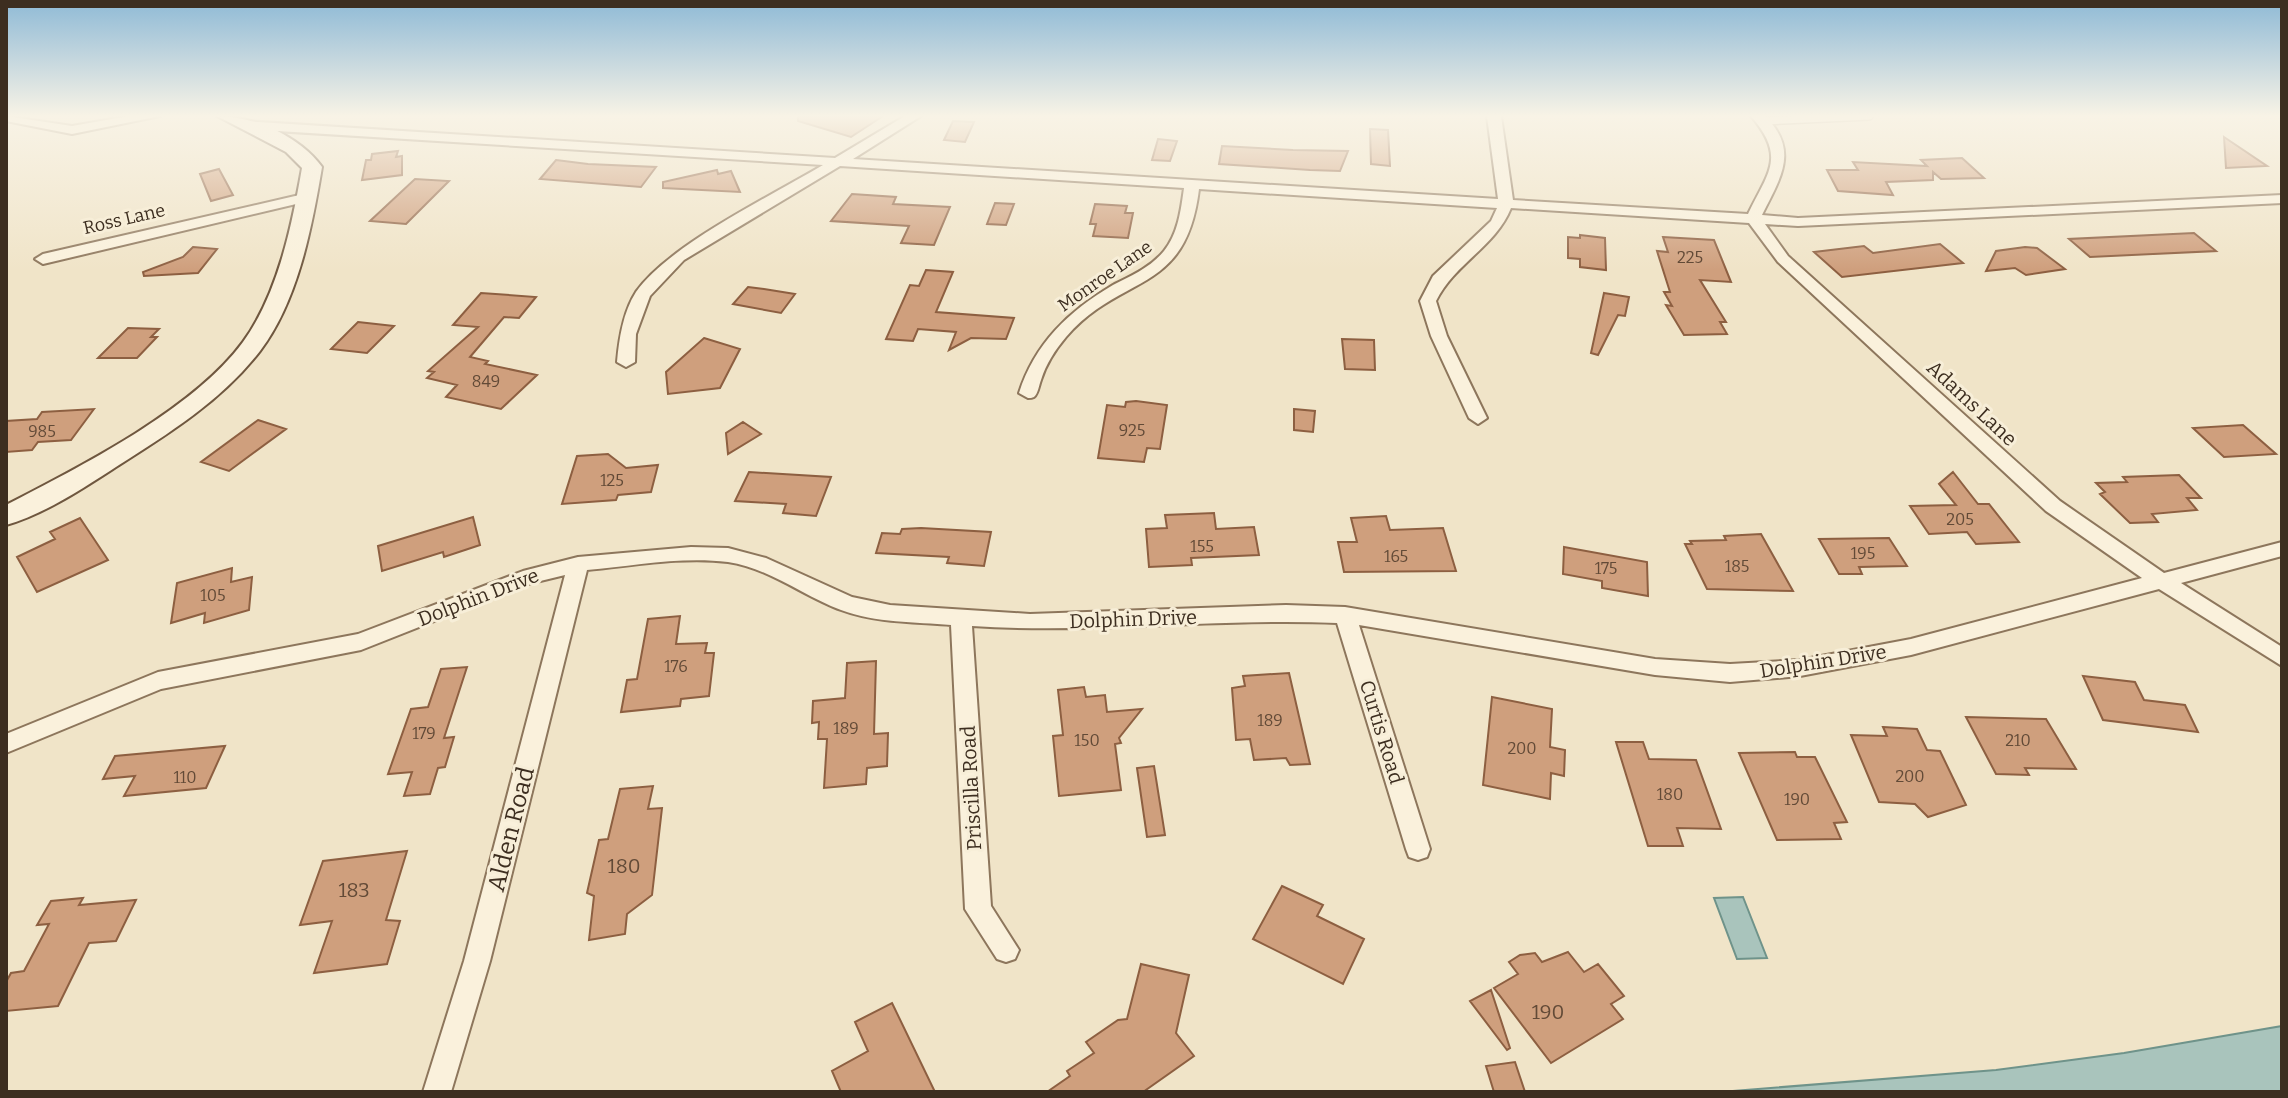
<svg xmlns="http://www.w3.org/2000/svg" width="2288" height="1098" font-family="Bitter,serif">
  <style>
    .water { fill: #a9c4bc; stroke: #6f938a; stroke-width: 2 }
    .building { fill: #cf9f7d; stroke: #8d5f41; stroke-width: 2 }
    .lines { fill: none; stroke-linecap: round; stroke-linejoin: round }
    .lane-casing { stroke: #8d765c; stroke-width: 10 }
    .street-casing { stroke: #8d765c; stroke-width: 4 }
    .secondary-casing { stroke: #6f573f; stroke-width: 4 }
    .lane { stroke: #faf1dc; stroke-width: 7 }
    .street { fill: #faf1dc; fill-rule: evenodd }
    .secondary { fill: #faf1dc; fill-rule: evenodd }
    .labels { text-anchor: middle; stroke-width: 6; stroke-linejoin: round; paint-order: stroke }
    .number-label { font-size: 16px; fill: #624a37 }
    .far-street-label { font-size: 18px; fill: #3d2e20; stroke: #f7eed8 }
    .street-label { font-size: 20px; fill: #3d2e20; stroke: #f7eed8 }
    .near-number-label { font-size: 20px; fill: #624a37 }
    .near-street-label { font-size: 24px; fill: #3d2e20; stroke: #f7eed8 }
  </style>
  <rect width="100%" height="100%" fill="#f0e4c8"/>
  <path class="water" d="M1743,897L1767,958L1737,959L1714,898Z
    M2282,1026V1092H1720L1996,1070L2124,1053Z"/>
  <path class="building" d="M798,116H883L851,137L798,121Z
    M953,121L974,122L965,142L944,140Z
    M1370,129L1388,130L1390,166L1371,164Z
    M2224,137L2267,166L2226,168Z
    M1158,139L1177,141L1170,161L1152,160Z
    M1222,146L1293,150L1348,151L1340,171L1310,170L1219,164Z
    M398,151L396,157L402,156V175L362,180L366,160H371L372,154Z
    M1962,158L1984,178L1941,179L1933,172V180L1886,182L1893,195L1838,191L1827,170H1858L1853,162L1927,166L1921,160Z
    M556,160L588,164L656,167L641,187L540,179Z
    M219,169L233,195L211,201L200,174Z
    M717,170L718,174L731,171L740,192L663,188V182Z
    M415,179L449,181L406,224L370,221Z
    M852,194L896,197L893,204L950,207L934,245L901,243L909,226L831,221Z
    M995,203L1014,204L1006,225L987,224Z
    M1095,204L1127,206L1125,213H1133L1128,238L1093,236L1096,224H1090Z
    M2194,233L2216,251L2090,257L2069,239Z
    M1580,235L1605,238L1606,270L1580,267V259L1568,258V237L1580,238Z
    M1663,237L1714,240L1731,282L1700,280L1726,322H1720L1727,334L1684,335L1666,305L1672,306L1664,292H1670L1657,251L1668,252Z
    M1940,244L1963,263L1842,277L1814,252L1864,246L1873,253Z
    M193,247L217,249L198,273L144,276L143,272L183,257Z
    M2025,247L2037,248L2065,269L2026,275L2015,268L1986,271L1996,251Z
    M926,270L953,272L936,312L1014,318L1006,339L971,338L949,350L956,332L918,329L913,341L886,339L910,285L919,286Z
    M748,287L764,289L795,294L781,313L733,304Z
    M481,293L536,297L519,318L504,317L470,357L488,361L485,364L537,375L501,409L446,397L457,385L427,378L434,372L428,371L478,327L453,325Z
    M1604,293L1629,297L1625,316L1618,315L1598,355L1591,353Z
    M358,322L394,326L367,353L331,349Z
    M128,328L159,329L151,337H157L137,358H98Z
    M704,338L740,349L720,388L668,394L666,372Z
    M1342,339L1374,340L1375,370L1345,369Z
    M1136,401L1167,405L1160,449L1147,448L1144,462L1098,458L1107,405L1125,407L1126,402Z
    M94,409L71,440L38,442L32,450L6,452V421L37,419L42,412Z
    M1294,409L1315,411L1313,432L1294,430Z
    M258,420L286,429L229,471L201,462Z
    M743,422L761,434L728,454L726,433Z
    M2243,425L2276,454L2224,457L2193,428Z
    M608,454L626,468L658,465L651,492L618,495L616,500L562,504L577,456Z
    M749,472L831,477L816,516L783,513L786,504L735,501Z
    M1953,472L1978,504H1989L2019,542L1976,544L1967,532L1929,534L1910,506L1956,505L1939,484Z
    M2179,475L2201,498H2187L2197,510L2152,514L2158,522L2130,523L2100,494L2105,492L2096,483L2127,482L2123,477Z
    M1214,513L1216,529L1254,527L1259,555L1191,558L1192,565L1149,567L1146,529L1167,528L1165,515Z
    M1386,516L1390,530L1443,528L1456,571L1344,572L1338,542H1357L1351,518Z
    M473,517L480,545L444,557L443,552L382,571L378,546Z
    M80,518L108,560L37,592L17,557L55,539L50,532Z
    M921,528L991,532L984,566L947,563L949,557L876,553L882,533L900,534L902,529Z
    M1761,534L1793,591L1707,589L1685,544H1692L1690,541L1726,540L1724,536Z
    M1889,538L1907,566L1859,567L1862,574H1839L1819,539Z
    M1564,547L1647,562L1648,596L1602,588V581L1563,574Z
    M232,568L231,582L252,577L249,610L204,623L205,613L171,623L177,583Z
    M680,616L676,644L707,643L705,653H714L709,696L681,699L680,706L621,712L627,680L637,679L648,619Z
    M876,661L874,734L888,733L887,766L867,768L866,784L824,788L827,739H818L819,722L812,723L813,701L845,698L847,663Z
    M467,667L444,738L454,737L445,767L438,768L430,794L404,796L412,772L388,774L411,709L428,707L441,669Z
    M1289,673L1310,764L1290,765L1286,758L1254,760L1250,739L1236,740L1232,688L1245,686L1243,676Z
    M2083,676L2135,682L2144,700L2185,705L2198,732L2103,720Z
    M1084,687L1086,697L1105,695L1107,712L1142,709L1119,738L1121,743L1115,744L1121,790L1059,796L1053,736L1063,735L1058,690Z
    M1492,697L1552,709L1550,747L1565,750L1564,776L1551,773L1550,799L1483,785Z
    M1966,717L2046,719L2076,769L2025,768L2029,775L1996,774Z
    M1883,727L1917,729L1927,750L1940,751L1966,805L1928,817L1915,804L1879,802L1851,735L1887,736Z
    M1616,742H1643L1649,759L1696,760L1721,829L1677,828L1683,846H1648Z
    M225,746L206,788L124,796L135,776L103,779L115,756Z
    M1795,752L1797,757H1815L1847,822L1834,823L1841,839L1777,840L1739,753Z
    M1154,766L1165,835L1147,837L1137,768Z
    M653,786L648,809L662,808L652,895L627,914L625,934L589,940L594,896L587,893L599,840L608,839L620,789Z
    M407,851L386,920L400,921L387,964L314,973L332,921L300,925L323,861Z
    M1282,886L1323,905L1317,916L1364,939L1343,984L1253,939Z
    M83,898L79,905L136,900L116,941L89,943L58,1006L6,1011V982L11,973L24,971L49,924L37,925L51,901Z
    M1568,952L1584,972L1598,964L1624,996L1611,1004L1623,1019L1551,1063L1494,988L1518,974L1509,962L1520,955L1535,953L1542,962Z
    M1141,964L1189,975L1176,1033L1194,1056L1143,1092H1047L1070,1076L1067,1071L1094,1053L1086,1042L1118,1020L1127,1019Z
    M1491,990L1510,1048L1507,1050L1470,1001Z
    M892,1003L935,1092H841L832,1071L868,1051L855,1022Z
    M1515,1062L1525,1092H1494L1486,1066Z"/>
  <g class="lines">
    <defs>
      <path id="lane" d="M1764,121L1869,116"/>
      <path id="street" d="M6,116L72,126L129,116H160L72,134L6,121Z
        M905,116H921L853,159L1498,199L1487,116H1501L1513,200L1748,214C1769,171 1786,157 1751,116H1765C1800,151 1780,178 1762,215L1798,218L2282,195V203L1798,226L1765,224L1788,256L2060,501L2164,573L2282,542V556L2181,583L2282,647V666L2159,589L1911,655L1800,676L1730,682L1655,675L1359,625L1430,849L1427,857L1418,860L1409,857L1406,849L1337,623C1215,618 1094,634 972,626L991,906L1019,950L1015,959L1006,962L997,959L965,909L951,625C915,622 876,623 841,610C803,596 769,568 728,562C682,556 632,566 587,570L490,961L451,1092H423L464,961L565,575L528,584L361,650L161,689L6,753V734L158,672L358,634L523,571L578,557L691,547L728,548L766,558L852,597L890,605L1030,614L1286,605L1345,607L1655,659L1730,664L1800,660L1911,639L2142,578L2046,511L1778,262L1749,223L1511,208C1496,246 1454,264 1436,301L1447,336L1487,418L1478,424L1469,418L1431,336L1420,301L1433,276L1491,221L1497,208L1199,189C1186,296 1122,272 1066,337C1055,350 1046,364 1041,380C1039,385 1038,394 1034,397C1032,398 1030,398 1028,398L1019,393C1035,343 1069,311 1113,285C1131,276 1151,267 1164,251C1178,234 1181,210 1184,188L840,166L684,260L650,296L636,334L635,362L626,367L617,362C619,339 623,312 636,292C669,245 771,196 823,165L244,129L237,125L244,121L835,158Z
        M308,193L315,197L313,200L43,264L35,259L43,254Z"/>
      <path id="secondary" d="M217,116C254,116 299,136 322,167C312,227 298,301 260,351C223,399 170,433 119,465C85,487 45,514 6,525V505C80,467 194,409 243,342C278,294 292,225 302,168L286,152Z"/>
    </defs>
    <use href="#lane" class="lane-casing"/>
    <use href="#street" class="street-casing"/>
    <use href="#secondary" class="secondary-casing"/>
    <use href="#lane" class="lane"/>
    <use href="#street" class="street"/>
    <use href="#secondary" class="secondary"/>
  </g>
  <linearGradient id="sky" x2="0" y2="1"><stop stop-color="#8fbad6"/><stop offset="0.43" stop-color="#f8f3e6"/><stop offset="1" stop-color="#f8f3e6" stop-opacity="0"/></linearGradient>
  <rect width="2288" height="270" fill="url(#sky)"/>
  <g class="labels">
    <g class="number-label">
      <text x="1690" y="263">225</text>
      <text x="486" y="387">849</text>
      <text x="1132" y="436">925</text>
      <text x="42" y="437">985</text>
      <text x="612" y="486">125</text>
      <text x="1960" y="525">205</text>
      <text x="1202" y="552">155</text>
      <text x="1863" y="559">195</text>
      <text x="1396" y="562">165</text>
      <text x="1737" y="572">185</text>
      <text x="1606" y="574">175</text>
      <text x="213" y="601">105</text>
      <text x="676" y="672">176</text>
      <text x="1270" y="726">189</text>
      <text x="846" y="734">189</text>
      <text x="424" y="739">179</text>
      <text x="1087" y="746">150</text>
      <text x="2018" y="746">210</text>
      <text x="1522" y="754">200</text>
      <text x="1910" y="782">200</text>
      <text x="185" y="783">110</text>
      <text x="1670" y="800">180</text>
      <text x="1797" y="805">190</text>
    </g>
    <g class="far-street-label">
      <text transform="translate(124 219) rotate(-13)" y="6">Ross Lane</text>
      <text transform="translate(1105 276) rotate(-35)" y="6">Monroe Lane</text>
    </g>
    <g class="street-label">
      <text transform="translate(1972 403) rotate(43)" y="7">Adams Lane</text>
      <text transform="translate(478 597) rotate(-21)" y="7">Dolphin Drive</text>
      <text transform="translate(1133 619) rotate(-2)" y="7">Dolphin Drive</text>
      <text transform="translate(1823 661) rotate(-9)" y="7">Dolphin Drive</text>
      <text transform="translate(1382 732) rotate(73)" y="7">Curtis Road</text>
      <text transform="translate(971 788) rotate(-93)" y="7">Priscilla Road</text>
    </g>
    <g class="near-number-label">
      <text x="624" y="873">180</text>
      <text x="354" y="897">183</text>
      <text x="1548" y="1019">190</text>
    </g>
    <g class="near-street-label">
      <text transform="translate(511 829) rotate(-76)" y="8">Alden Road</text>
    </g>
  </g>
  <rect width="2288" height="1098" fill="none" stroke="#3d2e20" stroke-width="16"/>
</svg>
